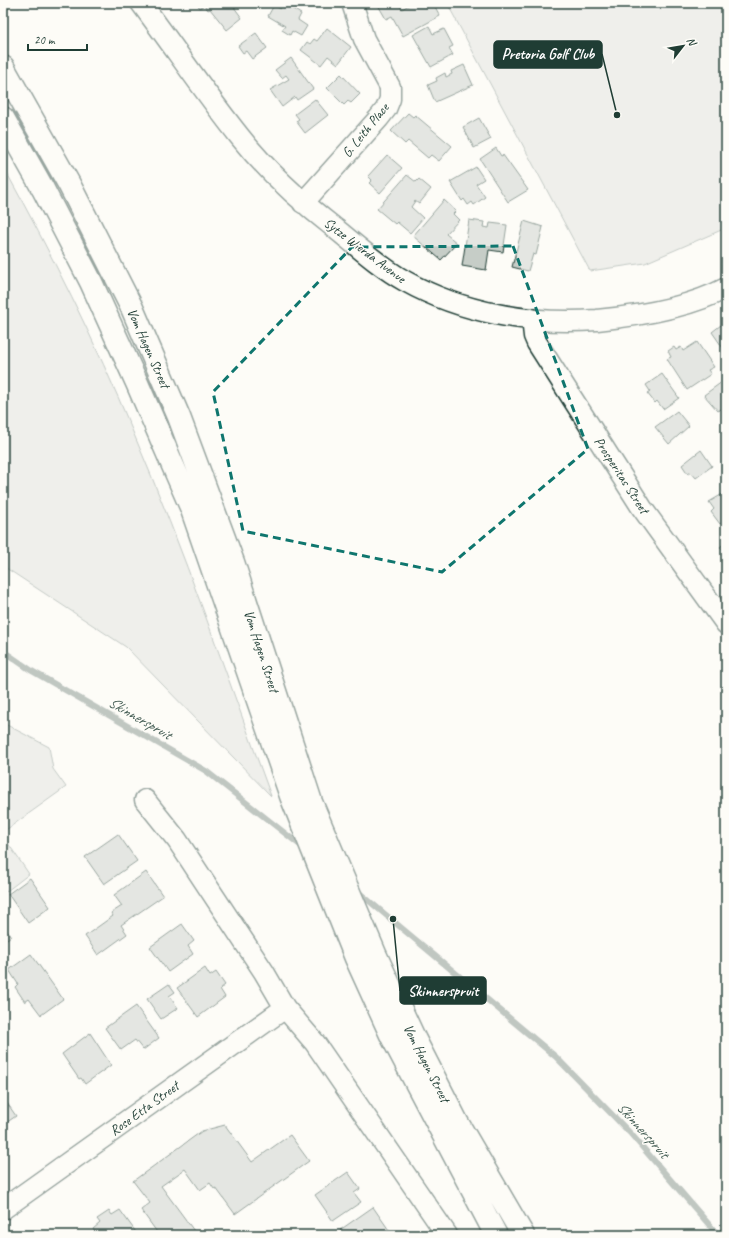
<svg xmlns="http://www.w3.org/2000/svg" width="729" height="1238" font-family="Caveat,sans-serif">
  <style>
    .green { fill: #dde0db; stroke: #7e8e88 }
    .lines { fill: none; stroke-linecap: round; stroke-linejoin: round }
    .stream { stroke: #75877f; stroke-width: 6 }
    .building { fill: #c6cdc7; stroke: #1f3d34 }
    .minor-casing { stroke: #1f3d34; stroke-width: 23 }
    .primary-casing { stroke: #1f3d34; stroke-width: 25 }
    .minor { stroke: #fdfcf7; stroke-width: 20 }
    .primary { stroke: #fdfcf7; stroke-width: 22 }
    .marked { fill: none; stroke: #0f766e; stroke-width: 3; stroke-dasharray: 8 5; stroke-linejoin: round }
    .labels { text-anchor: middle; stroke-width: 3; stroke-linejoin: round; paint-order: stroke }
    .street-label { font-size: 14px; fill: #1f3d34; stroke: #fdfcf7 }
    .water-label { font-size: 15px; font-style: italic; fill: #435c53; stroke: #fdfcf7 }
    .leader { fill: none; stroke: #1f3d34; stroke-width: 1.5 }
    .callout-dot { fill: #1f3d34; stroke: #fdfcf7; stroke-width: 1.5 }
    .callout { fill: #1f3d34; stroke: #1f3d34; stroke-width: 1.5 }
    .callout-label { font-size: 15px; text-anchor: middle; font-weight: bold; fill: #fff }
  </style>
  <rect width="100%" height="100%" fill="#fdfcf7"/>
  <filter id="ink" filterUnits="userSpaceOnUse"><feTurbulence type="fractalNoise" baseFrequency=".025" numOctaves="2"/><feDisplacementMap in="SourceGraphic" scale="8" xChannelSelector="R" yChannelSelector="G"/><feConvolveMatrix kernelMatrix="1 2 1 2 8 2 1 2 1" color-interpolation-filters="sRGB"/></filter>
  <g filter="url(#ink)">
    <path class="green" d="M447,3H726V228L645,263L590,271Z
      M3,166C51,253 95,341 133,432C184,551 226,674 271,796L126,647L3,566Z
      M3,723L49,747L53,769L66,787L3,832Z
      M3,836L29,874L3,894Z"/>
    <g class="lines">
      <path class="stream" d="M3,651L32,671L206,771L305,849
        M356,890L556,1057L631,1134L718,1235"/>
    </g>
    <path class="building" d="M196,3H231L242,18L227,30L210,9L208,10L204,5L200,8Z
      M283,3L301,14L298,20L307,26L301,36L292,31L290,35L282,30L285,26L268,16L274,5L280,9Z
      M381,3H398L402,9L412,3H433L440,16L403,36L392,16L386,19L378,5Z
      M429,26L433,34L444,29L453,46L449,48L453,55L431,67L413,35Z
      M327,28L351,47L338,64L328,56L321,65L301,50L307,42L310,44L314,39L317,41Z
      M256,33L267,48L252,59L246,51L243,53L238,46Z
      M291,58L313,89L297,100L295,97L282,107L270,90L289,79L286,75L282,78L275,70Z
      M464,65L473,85L435,102L428,85L437,81L436,78L445,73L446,77L452,74L451,71Z
      M341,74L360,94L351,103L348,101L344,105L327,88Z
      M315,99L328,115L305,133L296,121L299,119L295,114Z
      M408,113L413,117L415,115L452,146L439,161L431,155L428,158L408,141L405,144L391,131Z
      M479,118L491,139L474,148L463,127Z
      M496,148L501,156L503,155L528,190L508,202L480,159Z
      M387,155L402,168L380,193L369,183L372,180L368,176Z
      M476,167L484,179L476,184L485,197L474,205L472,202L468,205L464,199L462,201L450,182Z
      M407,175L416,182L419,179L431,189L419,204L415,201L411,207L423,218L410,233L397,222L395,224L377,209Z
      M444,200L456,211L453,214L459,220L446,234L457,243L441,260L413,236Z
      M469,220L484,222L483,227L489,228L490,223L507,225L503,252L489,250L486,270L462,266Z
      M524,221L543,227L536,255L533,254L528,271L512,267Z
      M721,325L723,327L726,325L725,351L712,332Z
      M697,342L714,367L708,370L711,374L687,390L667,359L671,357L668,351L674,347L676,350L681,347L683,351Z
      M662,374L679,398L663,409L657,401L655,403L647,393L650,391L646,385Z
      M726,379V406L718,411L704,395Z
      M677,411L689,426L669,444L655,427Z
      M701,450L712,466L696,478L691,472L688,474L682,465Z
      M726,492V519L720,524L711,512L714,509L709,502Z
      M726,542V555L720,547Z
      M118,834L137,861L104,884L85,857Z
      M146,872L163,896L121,925L127,934L98,955L85,936L113,916L111,913L122,906L114,895Z
      M30,878L50,907L28,923L8,894Z
      M182,924L194,941L188,946L193,954L168,972L150,947Z
      M3,926L11,936L3,942Z
      M31,954L63,999L41,1015L29,999L25,1002L15,987L18,984L9,970Z
      M205,968L210,976L216,972L225,985L220,989L225,997L198,1017L177,988Z
      M169,984L175,992L169,996L178,1008L161,1019L147,999Z
      M136,1006L159,1038L143,1050L135,1040L121,1050L105,1028Z
      M90,1033L111,1065L85,1084L81,1078L79,1079L62,1054Z
      M3,1097L16,1116L3,1125Z
      M225,1125L252,1162L290,1135L309,1161L235,1214L216,1188L214,1189L210,1183L200,1190L185,1169L161,1186L197,1235H159L141,1210L150,1203L133,1181L202,1131Z
      M348,1172L360,1189L354,1193L361,1202L333,1221L315,1195Z
      M373,1207L391,1233L388,1235H343L340,1230Z
      M120,1210L138,1235H97L93,1229L100,1223L97,1219L109,1211L112,1215Z"/>
    <g class="lines">
      <defs>
        <path id="minor" d="M141,3C174,47 205,93 240,137C267,171 301,202 336,229C358,247 380,267 405,281C462,313 532,325 597,320C637,316 691,307 726,288
          M303,203L379,118L386,109L390,99V87L364,39L352,3
          M532,319L534,336L537,343L642,508L726,624
          M145,800L177,840L264,972L285,1008L315,1043L447,1235
          M3,1209L285,1008"/>
        <path id="primary" d="M3,67L69,184L132,308L179,417L233,562L311,802L376,956L415,1040L457,1122L523,1235
          M3,118L43,189L91,282L137,383L191,507L291,796L356,958L392,1037L496,1235"/>
      </defs>
      <use href="#minor" class="minor-casing"/>
      <use href="#primary" class="primary-casing"/>
      <use href="#minor" class="minor"/>
      <use href="#primary" class="primary"/>
    </g>
  </g>
  <path d="M0 0H729V1238H0ZM513,246L588,449L442,572L243,531L213,392L352,247Z" fill="#fdfcf7" fill-opacity=".55" fill-rule="evenodd"/>
  <path class="marked" d="M513,246L588,449L442,572L243,531L213,392L352,247Z"/>
  <g class="labels">
    <g class="street-label">
      <text transform="translate(365 130) rotate(-51)" y="5">G. Leith Place</text>
      <text transform="translate(365 250) rotate(37)" y="5">Sytze Wierda Avenue</text>
      <text transform="translate(149 348) rotate(66)" y="5">Vom Hagen Street</text>
      <text transform="translate(622 475) rotate(57)" y="5">Prosperitas Street</text>
      <text transform="translate(262 651) rotate(72)" y="5">Vom Hagen Street</text>
      <text transform="translate(427 1063) rotate(63)" y="5">Vom Hagen Street</text>
      <text transform="translate(144 1108) rotate(-36)" y="5">Rose Etta Street</text>
    </g>
    <g class="water-label">
      <text transform="translate(140 718) rotate(30)" y="5">Skinnerspruit</text>
      <text transform="translate(643 1130) rotate(48)" y="5">Skinnerspruit</text>
    </g>
  </g>
  <path class="leader" d="M617 115L602 54M393 919L400 991"/>
  <g class="callout-dot">
    <circle cx="617" cy="115" r="4"/>
    <circle cx="393" cy="919" r="4"/>
  </g>
  <g class="callout">
    <rect x="494" y="41" width="108" height="27" rx="4"/>
    <rect x="400" y="977" width="86" height="27" rx="4"/>
  </g>
  <g class="callout-label">
    <text x="548" y="59">Pretoria Golf Club</text>
    <text x="443" y="996">Skinnerspruit</text>
  </g>
  <rect width="729" height="1238" fill="none" stroke="#fdfcf7" stroke-width="16"/>
  <rect x="8" y="8" width="713" height="1222" fill="none" stroke="#1f3d34" stroke-width="1.5" filter="url(#ink)"/>
  <g transform="translate(683 46) rotate(59)" stroke="#fdfcf7" stroke-width="3" paint-order="stroke">
  <path d="M0-3L7 15L0 10L-7 15Z" fill="#1f3d34"/>
  <text y="-6" font-size="11" font-weight="bold" text-anchor="middle" fill="#1f3d34">N</text>
  </g>
  <path d="M28 44v6h59v-6" fill="none" stroke="#1f3d34" stroke-width="2"/>
  <text x="34" y="44" font-size="12" fill="#1f3d34" stroke="#fdfcf7" stroke-width="3" paint-order="stroke">20 m</text>
</svg>
